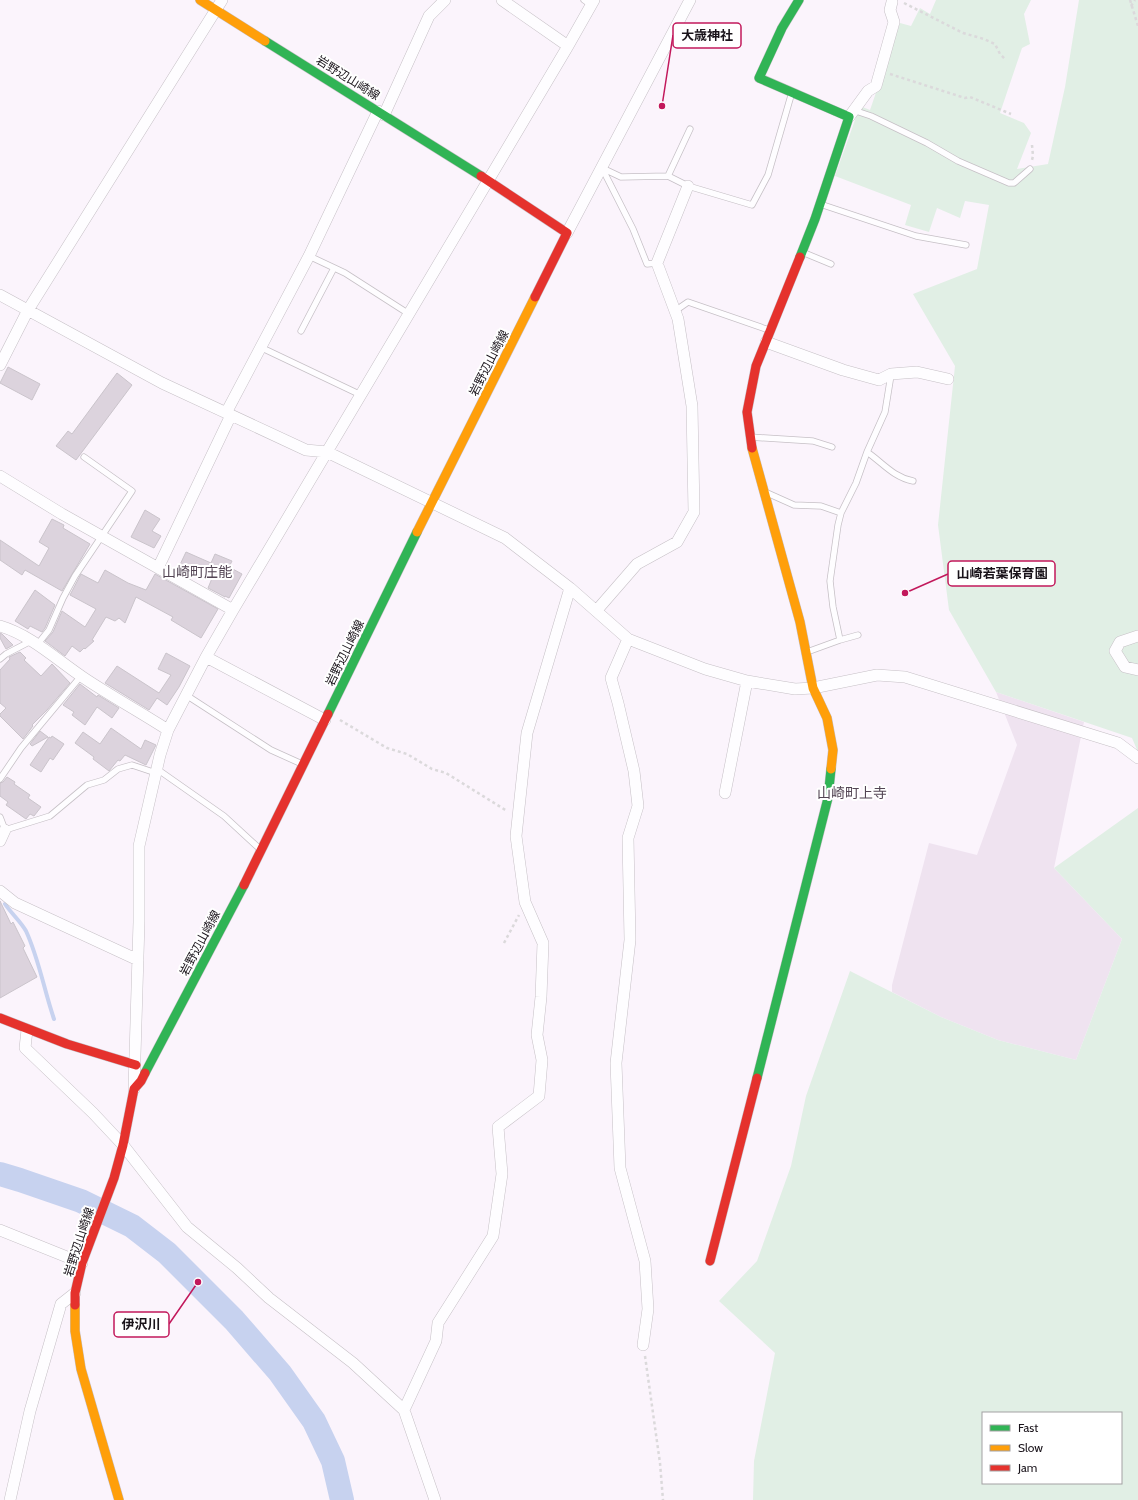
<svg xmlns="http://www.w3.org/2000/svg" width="1138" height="1500" font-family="Cabin,'Noto Sans JP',sans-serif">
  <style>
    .industrial { fill: #efe3f0 }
    .green { fill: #e1efe5; fill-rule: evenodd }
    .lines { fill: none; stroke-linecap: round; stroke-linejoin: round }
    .stream { stroke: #c7d2ef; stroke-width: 4 }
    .river { stroke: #c7d2ef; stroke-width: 24 }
    .building { fill: #dcd3dd; stroke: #cac4cb }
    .lane-casing { stroke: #c6c0c6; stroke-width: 7 }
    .street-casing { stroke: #c6c0c6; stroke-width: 12 }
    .fast-casing { stroke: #c6c0c6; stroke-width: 10 }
    .slow-casing { stroke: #c6c0c6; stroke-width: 10 }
    .jam-casing { stroke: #c6c0c6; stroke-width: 10 }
    .path { stroke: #dbd9db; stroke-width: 2.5; stroke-dasharray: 3 3; stroke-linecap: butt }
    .lane { stroke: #fefdff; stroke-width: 5.5 }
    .street { stroke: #fefdff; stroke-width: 11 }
    .fast { stroke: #30b455; stroke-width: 9 }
    .slow { stroke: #ff9f0a; stroke-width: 9 }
    .jam { stroke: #e5322d; stroke-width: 9 }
    .labels { text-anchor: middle; stroke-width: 4; stroke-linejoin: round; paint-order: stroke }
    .street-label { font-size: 12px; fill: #19131a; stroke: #fff }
    .quarter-label { font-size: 14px; fill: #534554; stroke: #fff }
    .leader { fill: none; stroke: #c2185b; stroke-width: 1.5 }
    .callout-dot { fill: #c2185b; stroke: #fff; stroke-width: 1.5 }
    .callout { fill: #fff; stroke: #c2185b; stroke-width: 1.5 }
    .callout-label { font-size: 13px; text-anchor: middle; font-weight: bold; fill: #19131a }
  </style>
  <rect width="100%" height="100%" fill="#fbf4fc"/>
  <path class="industrial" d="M996,692L1084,722L1054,868L1122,939L1076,1060L998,1040L941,1017L892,992V985L929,843L977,855L1017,745Z"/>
  <path class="green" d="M936,0H1031L1024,14L1030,44L1022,48L1000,113L1024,123L1031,133L1017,169L1048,164L1065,87L1079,0H1138V752L1132,738L996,692L949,610L938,525L955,366L913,294L977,269L989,205L965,201L960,218L937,208L929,232L905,225L911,205L835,176L860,106L870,110L900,23L911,26L920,8L930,14Z
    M1138,808V1500H753L754,1461L775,1353L719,1301L757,1261L791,1166L806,1096L850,971L941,1017L998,1040L1076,1060L1122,939L1054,868ZM983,1413H1121V1483H983Z"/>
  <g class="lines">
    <path class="stream" d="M5,904C11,913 21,922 26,931C39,959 44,990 54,1019"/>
    <path class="river" d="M0,1174L20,1180L81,1201L132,1226L167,1253L234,1320L280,1373L314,1421L333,1461L342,1500"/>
  </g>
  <path class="building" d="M8,367L40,384L32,400L0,383Z
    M117,373L132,385L76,460L56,446L68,431L72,434Z
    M145,510L160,519L152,531L161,536L154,548L131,537Z
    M52,519L64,525L63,528L90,544L62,591L25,570L22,575L0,560V540L39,566L49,548L39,542Z
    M186,552L211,563L215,554L232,561L229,567L242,574L229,598L225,596V597L208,588L213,576L194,568L189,577L177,571Z
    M105,570L128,583L146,590L155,574L218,609L201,638L171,620L173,617L136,597L125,623L119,618L115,621L106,617L92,640L94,641L85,649L84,648L80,652L72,646L65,656L45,641L53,632L62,611L85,627L96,609L70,595L81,574L98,583Z
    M35,590L55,605L45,628L42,632L30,626L28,629L15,621Z
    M0,633L2,634L13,645L6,649L0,638Z
    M20,652L26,658L24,660L41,676L52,664L70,683L47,710L32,725L33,726L23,739L0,716V714L6,708L0,703V670L10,659L9,657Z
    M166,653L190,666L179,687L167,705L157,698L149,710L105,683L117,666L159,693L171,675L158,669Z
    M80,684L97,697L98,695L119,708L112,718L97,707L85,725L72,715L74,712L63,705Z
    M111,728L141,749L145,740L156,745L146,765L125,755L120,761L118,760L109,771L93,759L94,757L75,743L83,732L100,744Z
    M40,731L48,737L32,746L30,744Z
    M52,736L64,744L53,760L50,758L41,772L30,765L49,737L51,738Z
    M7,777L15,782L14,784L30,795L28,798L41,807L34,816L30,814L26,819L6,805L8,802L0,796V783L3,782Z
    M0,901L11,924L13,922L25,946L23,948L37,977L0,998Z"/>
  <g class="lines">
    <defs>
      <path id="lane" d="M584,0L591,5
        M853,110L871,116L927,143L958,161L1009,183H1014L1030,169
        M668,176L690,129
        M820,204L916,236L966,245
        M802,252L831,264
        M309,256L345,273L409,314
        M657,263L647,264L633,229L602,168L621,177L668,176L688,186L752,205L768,175L792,92
        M675,311L688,302L769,330
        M301,331L334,268
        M260,347L361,395
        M750,437L813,441L832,447
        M867,452C883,463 893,477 913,481
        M765,492L794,505L821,506L841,513
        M840,640L833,607L830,581L838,525L841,513L856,483L867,452L885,412L891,375
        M37,645L49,630L63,598L75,576L132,491L84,457
        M807,652L840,640L858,635
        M0,659L6,654L31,641
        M186,695L271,750L302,764
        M157,769L224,816L261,850
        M0,779L21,748L81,676
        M0,817L5,830L50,816L87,785L104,780L118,769L132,765L156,773"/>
      <path id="street" d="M502,0L568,46
        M384,115L429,16L445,0
        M849,117L868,91L876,86L894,22L890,10L892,2
        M567,233L690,0
        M0,295L162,383L306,450L327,452L505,538L570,588L628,639L705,669L747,681L795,689L813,688L877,675L905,677L1118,743L1138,758
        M766,342L843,370L879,380L891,374L917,372L948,379
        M0,365L28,310L222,0
        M226,413L309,256L378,111
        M0,476L62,514L233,610
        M158,568L231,415
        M597,610L637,564L677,542L694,512L692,406L678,319L657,263L688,186
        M0,626C31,635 57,660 84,678C111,696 140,712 168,730
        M1138,636L1120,642L1115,651L1125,667L1138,670
        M628,639L611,678L618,703L634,771L638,806L628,838L630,940L616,1063L620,1168L645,1261L648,1309L643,1345
        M206,657L325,720
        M725,793L747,681
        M0,841L5,830
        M0,891L15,903L138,960
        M27,1030L25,1048L93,1113L123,1145L187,1227L237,1268L269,1298L353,1363L404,1410L435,1500
        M134,1089L139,922V846L160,755L168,730L206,657L233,610L568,46L594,0
        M0,1230L82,1263
        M404,1410L436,1341L438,1323L493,1236L502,1174L498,1127L539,1096L542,1060L537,1035L541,997L543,943L525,902L516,836L527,733L570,588
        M10,1500L30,1411L61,1304L75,1293"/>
      <path id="fast" d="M799,0L782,28L759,78L849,117L815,219L800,257
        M265,41L481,176
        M328,714L417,532
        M145,1073L244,885
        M757,1078L828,798L831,769"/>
      <path id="slow" d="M200,0L265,41
        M752,448L800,622L813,688L827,718L833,750L831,769
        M417,532L535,297
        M75,1305V1331L81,1369L119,1500"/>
      <path id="jam" d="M481,176L567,233L535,297
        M752,448L747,412L756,366L800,257
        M244,885L328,714
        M0,1018L67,1044L136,1065
        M710,1261L757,1078
        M75,1305V1293L82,1263L114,1178L123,1145L134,1089L141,1081L145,1073"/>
    </defs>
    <use href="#lane" class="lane-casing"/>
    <use href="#street" class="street-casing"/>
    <use href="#fast" class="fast-casing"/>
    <use href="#slow" class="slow-casing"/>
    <use href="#jam" class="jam-casing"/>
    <path class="path" d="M1130,0L1138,26
      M904,3L963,33L984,39L995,44L1000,54L1006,60
      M1131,6L1135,0
      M890,74L965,98L970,97L1011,114
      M1032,145L1033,156L1032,160
      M340,720L387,748L407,754L432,769L446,773L507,811
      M504,943L519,915
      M645,1356L660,1463L663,1500"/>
    <use href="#lane" class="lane"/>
    <use href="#street" class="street"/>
    <use href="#fast" class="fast"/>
    <use href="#slow" class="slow"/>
    <use href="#jam" class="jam"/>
  </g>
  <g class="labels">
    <g class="street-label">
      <text transform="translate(348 78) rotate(32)" y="4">岩野辺山崎線</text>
      <text transform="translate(489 363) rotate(-63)" y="4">岩野辺山崎線</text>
      <text transform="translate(345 653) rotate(-64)" y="4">岩野辺山崎線</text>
      <text transform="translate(200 943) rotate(-62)" y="4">岩野辺山崎線</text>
      <text transform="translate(79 1242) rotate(-72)" y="4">岩野辺山崎線</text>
    </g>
    <g class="quarter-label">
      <text x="197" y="577">山崎町庄能</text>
      <text x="852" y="798">山崎町上寺</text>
    </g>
  </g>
  <path class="leader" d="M662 106L673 35M905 593L948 574M198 1282L169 1324"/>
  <g class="callout-dot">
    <circle cx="662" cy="106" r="4"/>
    <circle cx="905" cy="593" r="4"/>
    <circle cx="198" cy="1282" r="4"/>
  </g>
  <g class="callout">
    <rect x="673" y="23" width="68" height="25" rx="4"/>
    <rect x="948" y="561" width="107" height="25" rx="4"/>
    <rect x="114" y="1312" width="55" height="25" rx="4"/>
  </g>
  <g class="callout-label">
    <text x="707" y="40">大歳神社</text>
    <text x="1002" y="578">山崎若葉保育園</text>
    <text x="141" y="1329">伊沢川</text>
  </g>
  <rect x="982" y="1412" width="140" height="72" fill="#ffffff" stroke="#a3a1a3"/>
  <rect x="990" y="1425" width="20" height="6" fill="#30b455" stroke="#a3a1a3"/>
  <text x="1018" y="1432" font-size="12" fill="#19131a">Fast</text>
  <rect x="990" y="1445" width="20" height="6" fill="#ff9f0a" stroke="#a3a1a3"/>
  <text x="1018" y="1452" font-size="12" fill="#19131a">Slow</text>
  <rect x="990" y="1465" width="20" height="6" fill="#e5322d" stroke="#a3a1a3"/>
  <text x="1018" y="1472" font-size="12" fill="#19131a">Jam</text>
</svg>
